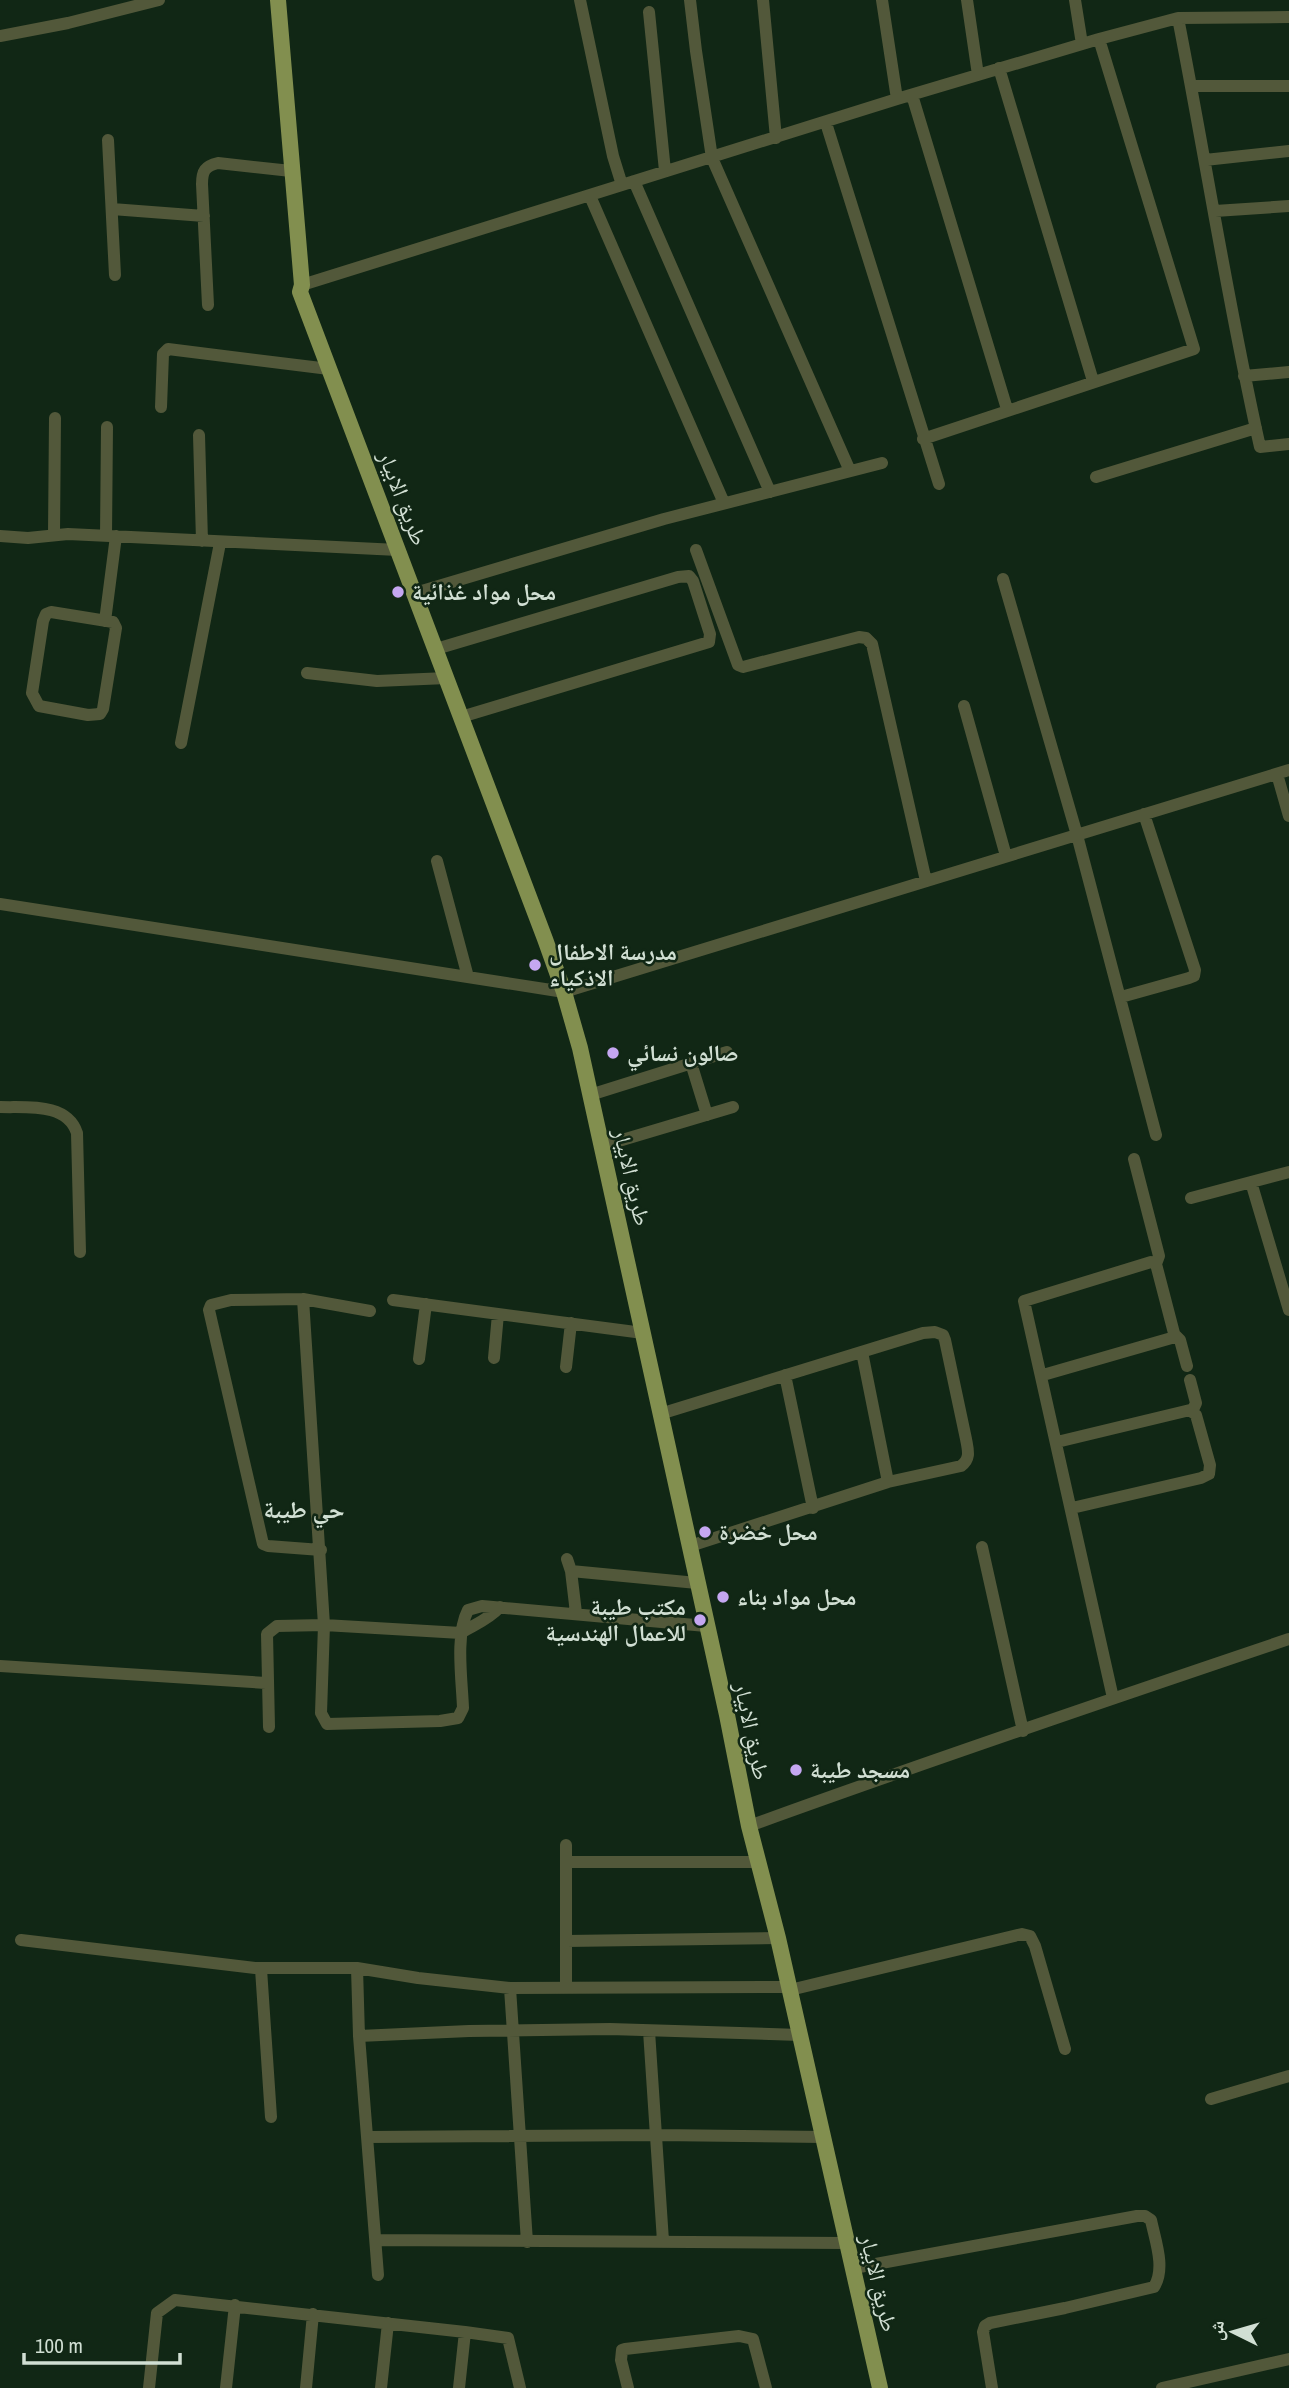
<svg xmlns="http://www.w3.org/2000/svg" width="1289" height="2388" font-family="'Archivo Narrow','Noto Naskh Arabic',sans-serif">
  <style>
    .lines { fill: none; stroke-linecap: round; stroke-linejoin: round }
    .minor { stroke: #52583a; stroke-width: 12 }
    .major { stroke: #828f4f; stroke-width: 16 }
    .poi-dot { fill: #c5a7f1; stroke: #112715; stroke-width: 2.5 }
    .labels { text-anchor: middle; stroke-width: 5; stroke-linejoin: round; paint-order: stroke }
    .street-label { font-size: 23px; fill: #d1dfd3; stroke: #112715 }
    .poi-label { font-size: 23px; font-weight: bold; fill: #d1dfd3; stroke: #112715; text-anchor: start }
    .neighbourhood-label { font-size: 24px; font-weight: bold; fill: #d1dfd3; stroke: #112715 }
  </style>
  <rect width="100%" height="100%" fill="#112715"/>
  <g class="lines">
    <path class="minor" d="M580,0L613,156L622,185
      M690,0L696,51L712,158L850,471
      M763,0L776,138
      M882,0L897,99
      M967,0L978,75
      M1075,0L1082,44
      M649,12L665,171
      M1178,18L1289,17
      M0,36L68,23L159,0
      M999,68L1093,381
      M1191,86H1289
      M912,95L1007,409
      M826,123L939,484
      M108,140L115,275
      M1205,160L1289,151
      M634,181L770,492
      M590,196L724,503
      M112,209L204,216
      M1215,211L1289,206
      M302,285L897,99L1099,39L1178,18C1206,161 1228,305 1260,447L1289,444
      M208,305L202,184C202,171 205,166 218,163L291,171
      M1244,376L1289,372
      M161,407L163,354L168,349L329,369
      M199,435L202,541
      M923,439L1194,349L1099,39
      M1096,477L1256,428
      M54,534L55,418
      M0,536L28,538L68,534L398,550
      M106,536L107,427
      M696,550L738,665L743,667L859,637L866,638L872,644L926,881
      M1003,579L1077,835L1156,1135
      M415,593L664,519L882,463
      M51,612L113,622L116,628L103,709L100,714L88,715L39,706L32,693L43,621L46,614Z
      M105,621L116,536
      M436,649L678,577L689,576L693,581L710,634L709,642L461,717
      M307,673L377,681L447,678
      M964,706L1006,856
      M181,743L220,543
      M1277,774L1289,816
      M437,861L468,977
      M0,904L564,992L1289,770
      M1121,997L1189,978L1194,976L1195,970L1144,814
      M691,1063L707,1115
      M590,1095L727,1052
      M0,1107C26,1108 67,1102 77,1133L80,1252
      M602,1146L733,1107
      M1134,1159L1159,1256L1156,1264
      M1251,1182L1289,1310
      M1191,1198L1289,1172
      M303,1299L324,1625L321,1713L327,1724L440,1721L458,1718L463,1708C462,1680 455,1635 468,1610L482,1606L706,1626
      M393,1300L643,1333
      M1175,1335L1180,1340L1187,1366
      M862,1352L888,1482
      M494,1358L498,1314
      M419,1359L426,1304
      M566,1367L571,1323
      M785,1375L813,1508
      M1043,1375L1175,1337L1156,1264L1151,1262L1024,1301L1113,1698
      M1190,1380L1196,1403L1192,1412
      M660,1414L923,1333L935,1332L943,1335L945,1340L966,1439C968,1450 971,1459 961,1466L888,1482L690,1546
      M1057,1442L1190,1410L1196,1415L1210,1465L1209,1474L1201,1478L1072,1508
      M982,1547L1023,1731
      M321,1550L268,1546L263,1544L209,1310L211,1305L231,1300L303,1299L370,1311
      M567,1559L571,1571L576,1613
      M571,1571L697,1583
      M0,1666L266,1683
      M269,1727L267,1634L277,1626L324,1625L461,1633C475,1624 488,1620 500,1607
      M749,1826C928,1761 1108,1700 1289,1639
      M566,1862H758
      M21,1940L255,1968H357L418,1978L510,1988L788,1987
      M566,1941L778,1938
      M357,1968L359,2036L378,2275
      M261,1969L271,2117
      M566,1987V1845
      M510,1988L527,2242
      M790,1990L1022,1934L1030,1936L1035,1946L1065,2049
      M649,2031L663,2241
      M359,2036L469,2031L610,2029L800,2035
      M1211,2099L1289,2076
      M368,2137L658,2135L824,2137
      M376,2240L846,2243
      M854,2268L1137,2216H1145L1151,2220C1155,2240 1166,2268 1154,2287L1065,2308L990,2323L985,2326L983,2332L992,2388
      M465,2332L508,2338L520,2388
      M149,2388L157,2313L175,2300L465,2332L459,2388
      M226,2388L235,2305
      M306,2388L313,2314
      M381,2388L388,2323
      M628,2388L621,2360L622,2350L625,2349L739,2336L753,2339L766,2388
      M1162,2388L1289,2359"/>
    <path class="major" d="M278,0L302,285L300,292L545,939L564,992L580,1048L727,1715L749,1826L778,1938L880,2388"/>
  </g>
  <g class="poi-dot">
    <circle cx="398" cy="592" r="7"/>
    <circle cx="535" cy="965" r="7"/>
    <circle cx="613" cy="1053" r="7"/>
    <circle cx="705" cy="1532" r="7"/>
    <circle cx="723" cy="1597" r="7"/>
    <circle cx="700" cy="1620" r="7"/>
    <circle cx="796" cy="1770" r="7"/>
  </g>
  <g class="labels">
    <g class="street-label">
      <text transform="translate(403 498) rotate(69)" y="8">طريق الابيار</text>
      <text transform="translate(632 1177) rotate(77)" y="8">طريق الابيار</text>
      <text transform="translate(752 1731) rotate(78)" y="8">طريق الابيار</text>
      <text transform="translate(879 2283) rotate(77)" y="8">طريق الابيار</text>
    </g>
    <g class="poi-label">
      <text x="412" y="600">محل مواد غذائية</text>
      <text x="549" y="960">مدرسة الاطفال<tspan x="549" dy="26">الاذكياء</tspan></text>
      <text x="627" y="1061">صالون نسائي</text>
      <text x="719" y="1540">محل خضرة</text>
      <text x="737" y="1605">محل مواد بناء</text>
      <text x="686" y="1615" text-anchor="end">مكتب طيبة<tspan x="686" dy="26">للاعمال الهندسية</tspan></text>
      <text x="810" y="1778">مسجد طيبة</text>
    </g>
    <g class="neighbourhood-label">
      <text x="304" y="1518">حي طيبة</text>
    </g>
  </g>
  <g transform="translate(1233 2332) rotate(275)" stroke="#112715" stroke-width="5" paint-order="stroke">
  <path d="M0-5L12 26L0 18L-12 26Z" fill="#d1dfd3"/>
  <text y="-10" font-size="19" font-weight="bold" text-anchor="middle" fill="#d1dfd3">ش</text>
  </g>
  <path d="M24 2353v10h156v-10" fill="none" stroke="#d1dfd3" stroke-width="3.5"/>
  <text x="35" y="2353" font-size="21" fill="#d1dfd3" stroke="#112715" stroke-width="5" paint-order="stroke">100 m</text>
</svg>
